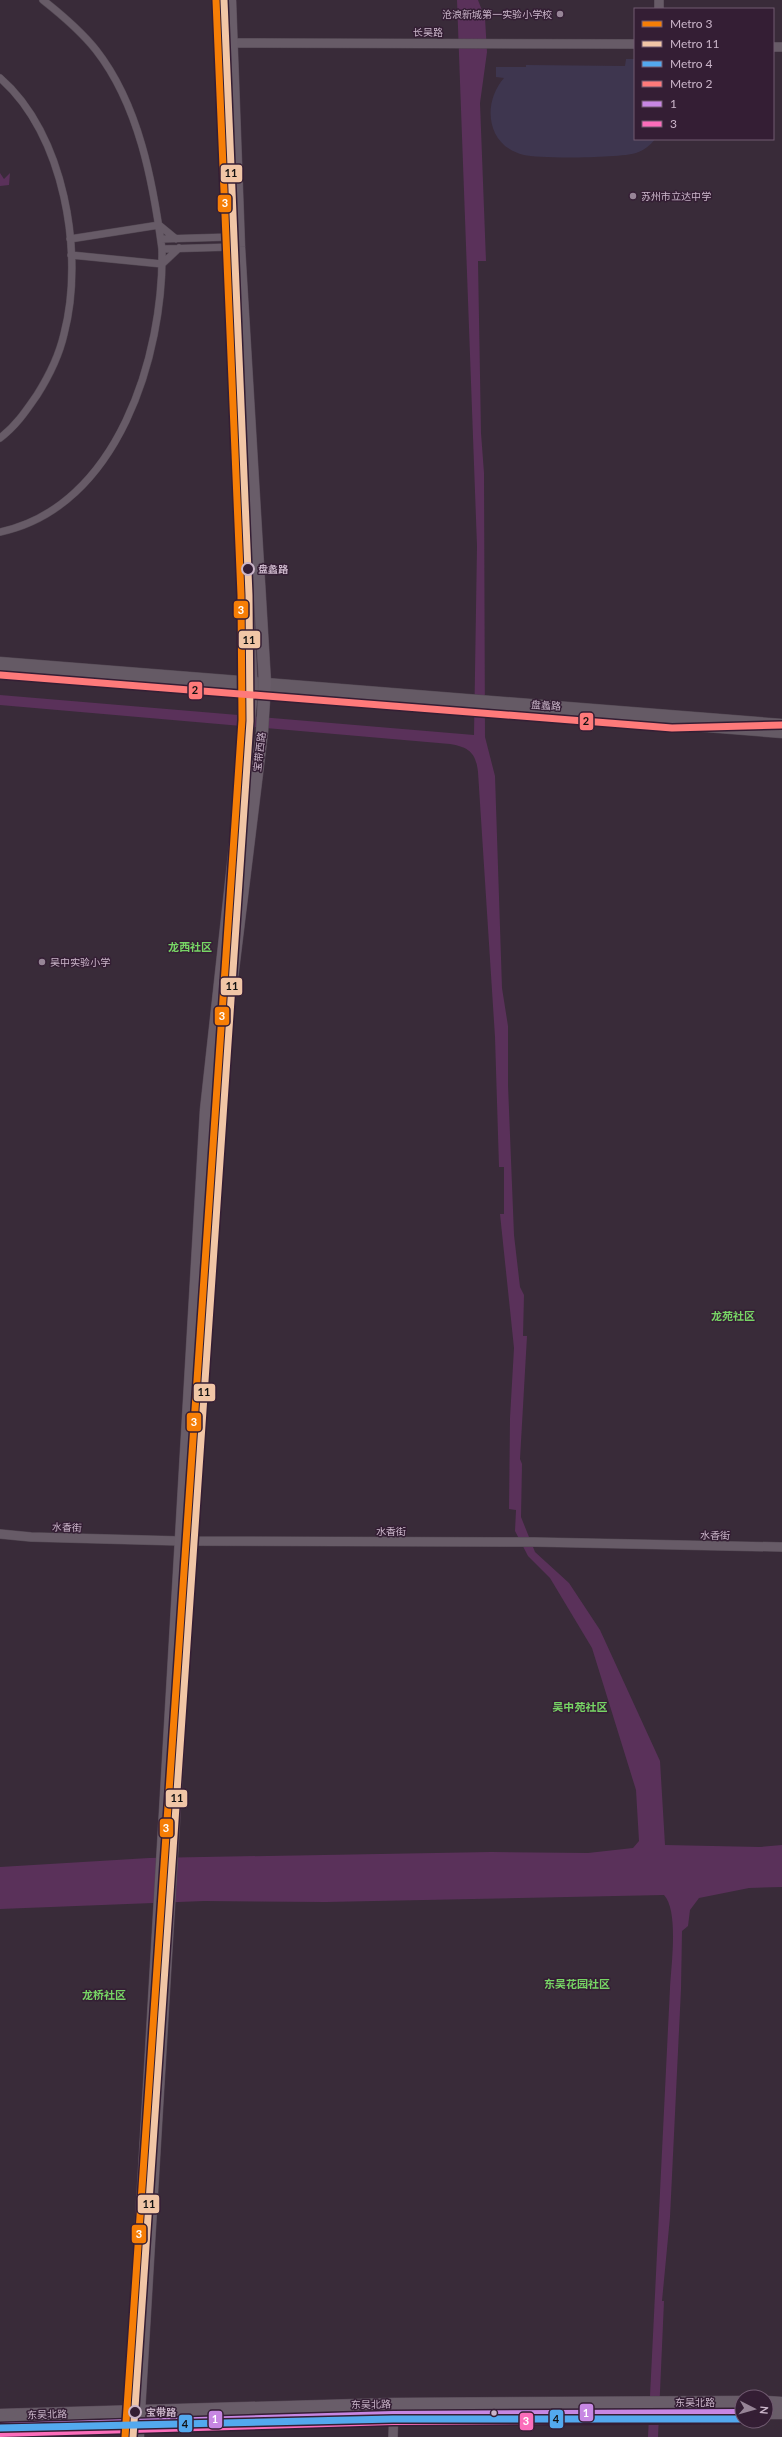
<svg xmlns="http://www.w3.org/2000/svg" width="782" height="2437" font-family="Lato,'Noto Sans SC',sans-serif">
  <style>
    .green { fill: #3e364f }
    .water { fill: #5a315a }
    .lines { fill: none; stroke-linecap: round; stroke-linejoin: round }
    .minor-casing { stroke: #524752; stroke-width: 8 }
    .tertiary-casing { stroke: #524752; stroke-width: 10 }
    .secondary-casing { stroke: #524752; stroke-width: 11 }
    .primary-casing { stroke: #564956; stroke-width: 13 }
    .minor { stroke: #675b67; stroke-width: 7 }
    .tertiary { stroke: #675b67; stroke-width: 9 }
    .secondary { stroke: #655a65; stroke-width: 10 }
    .primary { stroke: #695d69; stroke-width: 12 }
    .bus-1-casing { stroke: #341e34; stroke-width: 9 }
    .bus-2-casing { stroke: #341e34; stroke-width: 9 }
    .bus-1 { stroke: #c787e3; stroke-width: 6 }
    .bus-2 { stroke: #fb6dba; stroke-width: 6 }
    .metro-1-casing { stroke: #341e34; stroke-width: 10 }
    .metro-2-casing { stroke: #341e34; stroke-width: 10 }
    .metro-3-casing { stroke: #341e34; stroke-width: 10 }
    .metro-4-casing { stroke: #341e34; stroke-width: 10 }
    .metro-1 { stroke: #f67e06; stroke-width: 7 }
    .metro-2 { stroke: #f1c6a6; stroke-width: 7 }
    .metro-3 { stroke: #53a9ee; stroke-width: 7 }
    .metro-4 { stroke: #fe7a7a; stroke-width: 7 }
    .poi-dot { fill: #978597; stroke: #341e34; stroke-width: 1.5 }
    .stop-dot { fill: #341e34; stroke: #cab5c9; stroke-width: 2 }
    .bus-dot { fill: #cab5c9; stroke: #341e34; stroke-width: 1.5 }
    .labels { text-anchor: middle; stroke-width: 3; stroke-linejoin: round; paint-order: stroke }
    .poi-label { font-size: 10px; fill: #cab5c9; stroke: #341e34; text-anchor: start }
    .street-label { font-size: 10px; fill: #cab5c9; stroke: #341e34 }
    .stop-label { font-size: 10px; font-weight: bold; fill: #cab5c9; stroke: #341e34; text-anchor: start }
    .neighbourhood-label { font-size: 11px; font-weight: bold; fill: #77d565; stroke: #341e34 }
    .line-badge { stroke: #341e34; stroke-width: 1.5 }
    .badge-label { font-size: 11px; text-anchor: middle; font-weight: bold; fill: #fff }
    .pale-badge-label { font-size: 11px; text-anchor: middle; font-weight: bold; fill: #111 }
  </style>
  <rect width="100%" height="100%" fill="#392b39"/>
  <path class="green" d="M626,59H635V139H655C651,145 643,151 636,153C621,158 539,159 524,155C486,146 482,103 504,78L496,77V67H526V65L625,66Z"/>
  <path class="water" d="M457,0H478L485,18L487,52L480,103L486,261H478L481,433L484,473L485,737L495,776L502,988L508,1026V1085L514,1235L520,1287L524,1295L523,1336H527L520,1459L522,1464L521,1517L535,1552L569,1583L600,1630L660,1761L665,1845L760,1847L782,1845V1887L749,1888L699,1898L690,1910L688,1926L682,1931L681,1989L670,2217L662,2301H664L658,2437H648L670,1988C671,1966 679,1911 664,1895L326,1902L204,1901L0,1909V1867L149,1858L491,1852L588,1853L633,1848L639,1841L636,1790L592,1648L550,1578L528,1556L515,1531L516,1510L509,1509L510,1418L514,1348L500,1214H504V1167H499L495,1037L478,772C476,753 469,747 450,744L0,705V695L474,735L477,546Z
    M0,173L4,179L10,173L9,185L0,186Z"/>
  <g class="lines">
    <defs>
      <path id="minor" d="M43,0C62,15 81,31 96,50C139,105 153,182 162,249L232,247
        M0,78C64,133 85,254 64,334C59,356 49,376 37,395C26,411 16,426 0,438
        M70,239L159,225L176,239
        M161,239L230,237
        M71,255L162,264L179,248
        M0,532C118,507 164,355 162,249"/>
      <path id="tertiary" d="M659,0V9
        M226,43L635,44
        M773,47H782
        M0,1534L31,1537L180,1541L534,1542L782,1547
        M393,2437L394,2408"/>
      <path id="secondary" d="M0,662L782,724
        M0,671L782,733
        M129,2437L130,2416
        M139,2437V2415"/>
      <path id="primary" d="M766,2402L782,2403
        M130,2412L206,1110L252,692L228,237L220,0
        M139,2412L216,1109L262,732L265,683L239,247L230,0
        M766,2413H782
        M0,2415L394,2404L742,2402
        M0,2426L393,2414L742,2412"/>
    </defs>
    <use href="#minor" class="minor-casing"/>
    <use href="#tertiary" class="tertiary-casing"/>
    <use href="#secondary" class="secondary-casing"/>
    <use href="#primary" class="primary-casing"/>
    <use href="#minor" class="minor"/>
    <use href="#tertiary" class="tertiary"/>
    <use href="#secondary" class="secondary"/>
    <use href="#primary" class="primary"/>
    <defs>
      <path id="bus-1" d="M0,2426L393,2414L742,2412"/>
      <path id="bus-2" d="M0,2434L393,2422L742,2420"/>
    </defs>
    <use href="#bus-1" class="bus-1-casing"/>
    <use href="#bus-2" class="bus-2-casing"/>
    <use href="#bus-1" class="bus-1"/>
    <use href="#bus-2" class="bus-2"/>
    <defs>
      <path id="metro-1" d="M125,2437L242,720L241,595L216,0"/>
      <path id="metro-2" d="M133,2437L250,721L249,595L224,0"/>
      <path id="metro-3" d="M0,2428L393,2419H742"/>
      <path id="metro-4" d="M0,675L672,728L782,725"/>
    </defs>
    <use href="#metro-1" class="metro-1-casing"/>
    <use href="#metro-2" class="metro-2-casing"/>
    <use href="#metro-3" class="metro-3-casing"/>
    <use href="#metro-4" class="metro-4-casing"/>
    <use href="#metro-1" class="metro-1"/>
    <use href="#metro-2" class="metro-2"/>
    <use href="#metro-3" class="metro-3"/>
    <use href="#metro-4" class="metro-4"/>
  </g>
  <g class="poi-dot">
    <circle cx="560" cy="14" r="4"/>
    <circle cx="633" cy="196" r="4"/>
    <circle cx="42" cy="962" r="4"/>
  </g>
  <g class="stop-dot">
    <circle cx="248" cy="569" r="6"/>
    <circle cx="135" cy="2412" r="6"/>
  </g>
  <circle class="bus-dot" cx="494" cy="2413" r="3.5"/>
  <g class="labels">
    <g class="poi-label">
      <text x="552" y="18" text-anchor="end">沧浪新城第一实验小学校</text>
      <text x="641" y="200">苏州市立达中学</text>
      <text x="50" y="966">吴中实验小学</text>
    </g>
    <g class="street-label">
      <text x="428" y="36">长吴路</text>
      <text transform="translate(546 705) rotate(4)" y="4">盘蠡路</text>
      <text transform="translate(259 752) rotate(-83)" y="4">宝带西路</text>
      <text transform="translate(67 1527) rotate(2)" y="4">水香街</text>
      <text x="391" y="1535">水香街</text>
      <text transform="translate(715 1535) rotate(1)" y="4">水香街</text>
      <text x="695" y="2406">东吴北路</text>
      <text transform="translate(371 2404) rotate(-1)" y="4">东吴北路</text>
      <text transform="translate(47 2414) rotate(-2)" y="4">东吴北路</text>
    </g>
    <g class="stop-label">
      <text x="258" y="573">盘蠡路</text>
      <text x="146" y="2416">宝带路</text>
    </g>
    <g class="neighbourhood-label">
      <text x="190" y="951">龙西社区</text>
      <text x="733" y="1320">龙苑社区</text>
      <text x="580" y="1711">吴中苑社区</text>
      <text x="577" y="1988">东吴花园社区</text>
      <text x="104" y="1999">龙桥社区</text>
    </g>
  </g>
  <g class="line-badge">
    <rect x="220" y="164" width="23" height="19" rx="4" fill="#f1c6a6"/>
    <rect x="217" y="194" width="15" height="19" rx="4" fill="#f67e06"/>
    <rect x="233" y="600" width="16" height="19" rx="4" fill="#f67e06"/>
    <rect x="238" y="630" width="23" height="19" rx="4" fill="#f1c6a6"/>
    <rect x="188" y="681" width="15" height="19" rx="4" fill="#fe7a7a"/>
    <rect x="579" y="712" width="15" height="19" rx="4" fill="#fe7a7a"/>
    <rect x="220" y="977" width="23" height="19" rx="4" fill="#f1c6a6"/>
    <rect x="214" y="1006" width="16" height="20" rx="4" fill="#f67e06"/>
    <rect x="193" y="1383" width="23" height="19" rx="4" fill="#f1c6a6"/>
    <rect x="186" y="1412" width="16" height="20" rx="4" fill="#f67e06"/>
    <rect x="165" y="1789" width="23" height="19" rx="4" fill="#f1c6a6"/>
    <rect x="159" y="1818" width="15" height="20" rx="4" fill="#f67e06"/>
    <rect x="137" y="2194" width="23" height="20" rx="4" fill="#f1c6a6"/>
    <rect x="131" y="2224" width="16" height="20" rx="4" fill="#f67e06"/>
    <rect x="579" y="2403" width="15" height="19" rx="4" fill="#c787e3"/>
    <rect x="549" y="2409" width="15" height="20" rx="4" fill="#53a9ee"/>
    <rect x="208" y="2410" width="15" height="19" rx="4" fill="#c787e3"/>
    <rect x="519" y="2412" width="15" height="19" rx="4" fill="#fb6dba"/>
    <rect x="178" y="2414" width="15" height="19" rx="4" fill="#53a9ee"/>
  </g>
  <g class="badge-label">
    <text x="225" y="207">3</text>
    <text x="241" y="614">3</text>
    <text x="222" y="1020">3</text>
    <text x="194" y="1426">3</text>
    <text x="166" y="1832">3</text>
    <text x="139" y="2238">3</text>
    <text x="586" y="2417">1</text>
    <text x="215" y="2423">1</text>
    <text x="526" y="2425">3</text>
  </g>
  <g class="pale-badge-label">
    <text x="231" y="177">11</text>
    <text x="249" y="644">11</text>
    <text x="195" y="694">2</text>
    <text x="586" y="725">2</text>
    <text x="232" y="990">11</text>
    <text x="204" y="1396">11</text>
    <text x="177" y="1802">11</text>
    <text x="149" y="2208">11</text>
    <text x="556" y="2423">4</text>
    <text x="185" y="2428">4</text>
  </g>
  <rect x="634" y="8" width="140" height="132" fill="#341e34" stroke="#705a70"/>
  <rect x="642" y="21" width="20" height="6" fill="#f67e06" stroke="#705a70"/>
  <text x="670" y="28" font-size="12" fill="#cab5c9">Metro 3</text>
  <rect x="642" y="41" width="20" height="6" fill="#f1c6a6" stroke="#705a70"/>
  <text x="670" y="48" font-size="12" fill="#cab5c9">Metro 11</text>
  <rect x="642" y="61" width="20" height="6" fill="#53a9ee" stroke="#705a70"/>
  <text x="670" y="68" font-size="12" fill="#cab5c9">Metro 4</text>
  <rect x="642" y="81" width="20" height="6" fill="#fe7a7a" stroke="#705a70"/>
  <text x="670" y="88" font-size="12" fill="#cab5c9">Metro 2</text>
  <rect x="642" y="101" width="20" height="6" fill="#c787e3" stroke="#705a70"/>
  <text x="670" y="108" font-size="12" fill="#cab5c9">1</text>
  <rect x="642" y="121" width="20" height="6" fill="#fb6dba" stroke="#705a70"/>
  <text x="670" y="128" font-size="12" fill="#cab5c9">3</text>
  <g transform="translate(754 2409) rotate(96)"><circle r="19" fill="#341e34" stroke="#705a70"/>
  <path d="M0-3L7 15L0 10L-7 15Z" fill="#978597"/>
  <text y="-6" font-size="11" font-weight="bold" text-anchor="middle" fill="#cab5c9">N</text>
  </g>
</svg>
